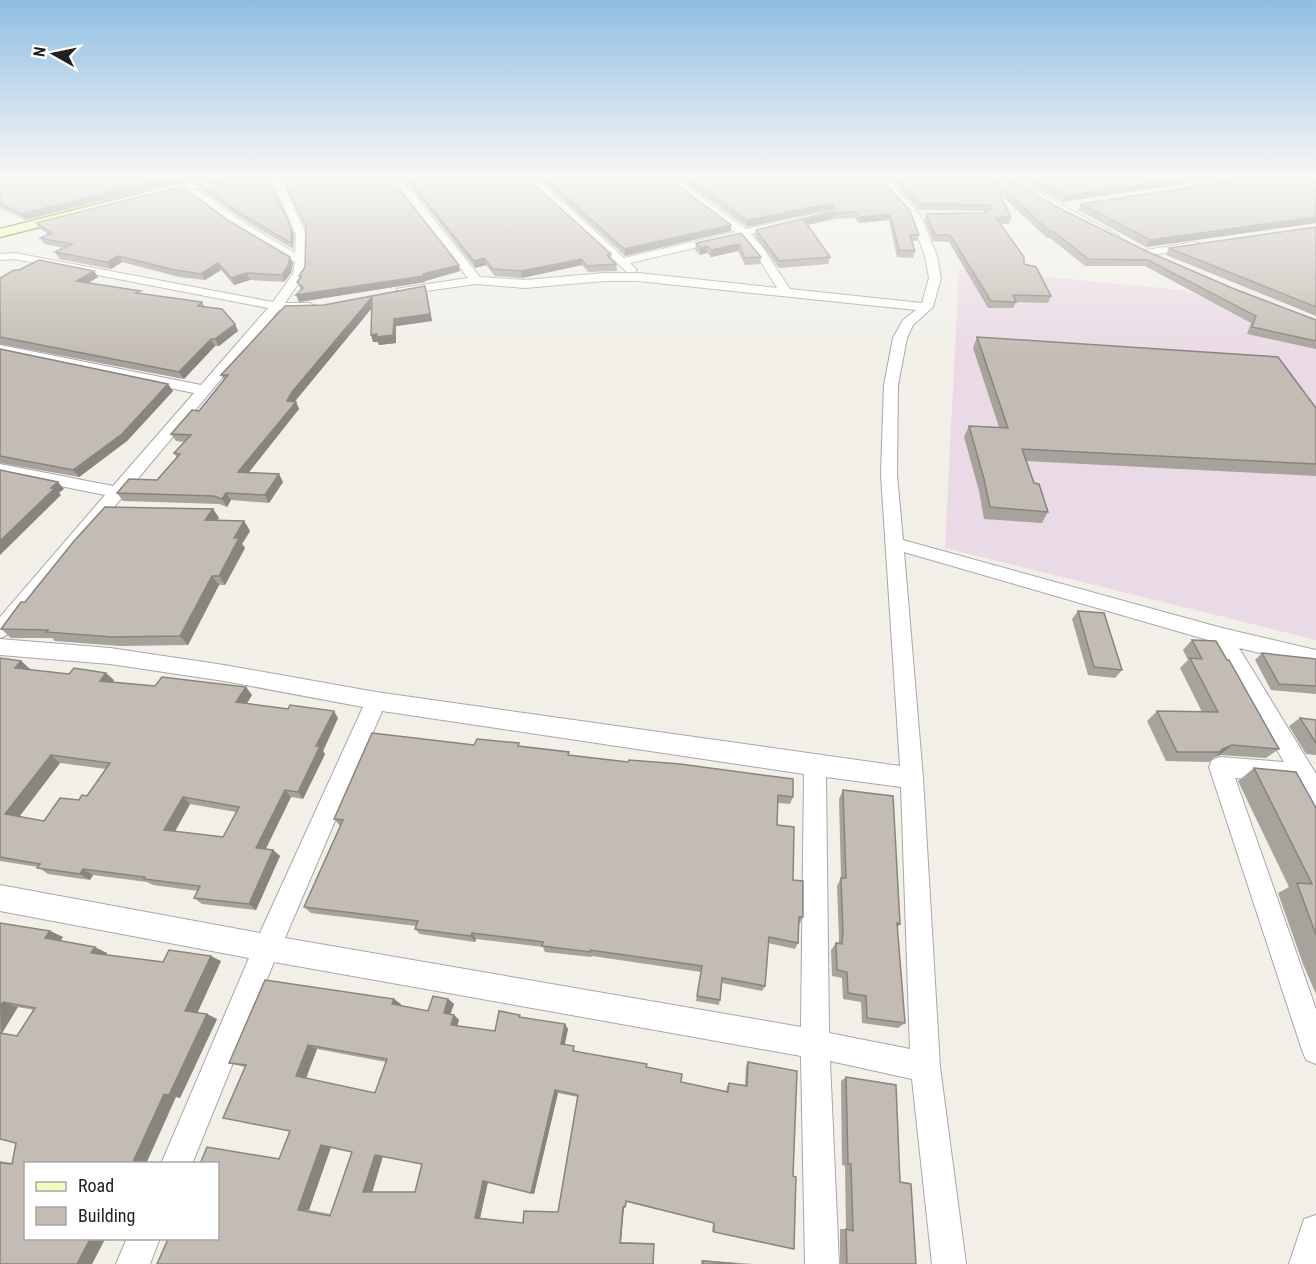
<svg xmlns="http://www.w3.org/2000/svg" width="1316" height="1264" font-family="'Roboto Condensed',sans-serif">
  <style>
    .industrial { fill: #eadae5 }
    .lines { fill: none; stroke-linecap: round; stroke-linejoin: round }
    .street-casing { stroke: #a8a8a8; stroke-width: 2 }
    .secondary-casing { stroke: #627c04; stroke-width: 3 }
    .street { fill: #fff; fill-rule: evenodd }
    .secondary { fill: #f1fabd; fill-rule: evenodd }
    .wall { fill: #a7a29b; fill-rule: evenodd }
    .shaded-wall { fill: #88847e }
    .building { fill: #c2bcb4; stroke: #88847e; stroke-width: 1.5; fill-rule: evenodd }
  </style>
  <rect width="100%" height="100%" fill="#f1efe8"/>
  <path class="industrial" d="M959,269L1183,290L1316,336V640L945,548Z"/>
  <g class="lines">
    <defs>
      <path id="street" d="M270,177H280L306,234L305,274L285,303H310L316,307L310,311L279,310L7,635L0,638V617L105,495L0,474V464L113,486L194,393L0,353V345L201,385L268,308L15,259L0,260V254L15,253L273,302L293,274L295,262L233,225L180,186L188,184L241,221L295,253L296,234Z
        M390,177H400L480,277L525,280L604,273H638L777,288L755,252L741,237L630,263L637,270L635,272H627L524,177H535L624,258L735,232L662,177H673L746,229L830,211V215L751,234L763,248L790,289L922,303L929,278L925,256L910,216L876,177H886L920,215L937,256L941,278L933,307L913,325L907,338L898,385L897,475L903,540L1222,628L1316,650V666L1239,648L1316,774V806L1308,803L1296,783L1235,778L1316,1009V1064L1306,1060L1302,1050L1209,767L1212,760L1220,757L1284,762L1215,642L904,552L923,778L940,1067L966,1264H932L912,1079L830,1061L839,1264H805L801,1056L274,962L192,1164H161L249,958L0,911V885L260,933L363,707L224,681L110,664L0,655V639L110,648L224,665L376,692L900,766L881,475L884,385L893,338L903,320L916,310L638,281H604L525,288L476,284L397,295V289L401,288L468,278ZM382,711L804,774L801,1027L285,938ZM826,777L901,787L910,1049L829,1033Z
        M997,177H1009L1119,236L1114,239L1110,238Z
        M1195,242L1199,243V247L1146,256L1140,253L1146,250Z
        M1316,1215V1264H1289L1304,1219Z
        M127,1238H160L150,1264H116Z"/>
      <path id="secondary" d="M222,177H258L251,181L185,190L0,237V229L185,182Z"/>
    </defs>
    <use href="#street" class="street-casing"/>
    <use href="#secondary" class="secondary-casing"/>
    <use href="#street" class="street"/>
    <use href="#secondary" class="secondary"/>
  </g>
  <path class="wall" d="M0,177L184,180L25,220L5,210L0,209Z
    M268,177L294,234L293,249L242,219L201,190L198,184Z
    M281,177H390L460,271L425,281V282L299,302L296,295L301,290L297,282L300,279L299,276L305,267L306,228Z
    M403,177H526L611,254V259L616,264L617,271L588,272L582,265L522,278L495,276L486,265L475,268Z
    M538,177H666L731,231L625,256Z
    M677,177H880L919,235L917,241H912L915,251L913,258L897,257L889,220L859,223L854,218L833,219L808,225L830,257L828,264L779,268L755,236L756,230L833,211V209L747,227Z
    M888,177H1005L1055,206L1144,250L1232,288L1316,320V349L1247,334L1251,323L1145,266H1085L1050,238H1047L998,192L1011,217L1009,224H1001L1024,264L1051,296L1048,303L1016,302L1013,308H988L949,242L933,241L924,220L926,214L984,213L987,211L919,210Z
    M1014,177H1226L1062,202Z
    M1316,177V223L1146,247L1078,210L1081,204Z
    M229,221L293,263L291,273L284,282L250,280L234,285L221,270L205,280L179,277L122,262L111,269L59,259L55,252L64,248L44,244L40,238L48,234L40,229L36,223Z
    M1316,227V316L1166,255L1169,248Z
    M741,233L761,257L760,264L745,265L738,251L711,257L707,253L700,255L695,250L696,243Z
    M98,277L88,283L142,294L202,302L205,307L235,324L238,331L219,346H215L184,379L0,344V278Z
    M427,293L432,321L396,326V343L379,345L378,342H373L372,308L296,400L295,401L296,402L299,409L248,472L283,482L269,503L231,500L227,507L219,504L123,501L117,493L157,480L177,458L174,453L184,442L176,441L171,434L199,411L224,380L221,375L324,305Z
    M977,337L1316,408V476L1026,461L1034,483L1048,512L1042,523L984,519L979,491L964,437L969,426L999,427L973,348Z
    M0,349L173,391L127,441L79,477L0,463Z
    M213,509L219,518L217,520L244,521L250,531L242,544L245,548L225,585H219L188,645L120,646L55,641L52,638H11L1,629L25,602Z
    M1078,611L1122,670L1115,678L1088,675L1072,619Z
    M1192,640L1279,749L1266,758L1220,755L1215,757L1209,762L1166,761L1147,721L1157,711L1202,712L1180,668L1188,660L1183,650Z
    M1262,653L1316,659V694L1271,690L1255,660Z
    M0,658L21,661L30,669L29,670L114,680L113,682L252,695L246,704L338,718L323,751L325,754L303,799L291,797L266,849L273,850L280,856L256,910L202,904L194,898L198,891L153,885L147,882L93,875L90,880L48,874L38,867L0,861ZM60,763L106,769L87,796L44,821L19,817ZM190,804L236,812L223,837L175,831Z
    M1300,718L1316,720V755L1306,754L1289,726Z
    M474,745L519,746L569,752V755L793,797L790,804L778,803L777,825L793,880L803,917L800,923H799L798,943L795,949L768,943L765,986L762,991L722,983L719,1005L696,1001L701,972L592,956L591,957L545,952L543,947L476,939L475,942L420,934L415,929L416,926L311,913L304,907L340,826L334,819Z
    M1254,768L1316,808V994L1303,964L1278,893L1289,887L1238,781Z
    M843,790L900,924L897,928L905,1023L898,1028L862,1023L861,1002L843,999L842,978L832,976L831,950L836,943L838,944L839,940L837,886L841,878L839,799Z
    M0,923L50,931L63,937L60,941L107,953L106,955L163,962L221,961L197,1013L217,1019L180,1098L176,1097L26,1164L105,1239L92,1264H0V1161L12,1163L16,1143L0,1139ZM18,1007L34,1010L17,1036L1,1033Z
    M448,999L454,1004L450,1014L454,1015L459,1020L457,1026L495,1031L522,1018L565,1024L568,1029L564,1045L576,1051L646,1067L681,1082L726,1091L727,1086L729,1083L745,1085L746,1066L748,1062L797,1071L714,1232H712L713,1223L627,1202L626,1207H624L621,1242L654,1243V1264H157L279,1159L290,1131L245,1067L229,1063L401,1004L400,1006L428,1011ZM317,1049L386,1062L375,1093L306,1079ZM558,1093L578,1097L558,1212L523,1223L480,1218L488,1182L534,1194ZM331,1147L352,1152L331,1214L309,1210ZM383,1156L422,1164L415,1192H372Z
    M846,1077L900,1182L916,1264H840V1229H846L845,1166L842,1165L841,1081Z
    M701,1260L754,1264H701Z"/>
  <path class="shaded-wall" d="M169,177H206L184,180L25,220L21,214Z
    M1189,177H1226L1062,202L1065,196Z
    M834,203L833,209L747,227V220Z
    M834,213L833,219L803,226L804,220Z
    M890,214L889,220L859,223L860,217Z
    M1316,217V223L1146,247L1150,240Z
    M731,225V231L625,256L624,249Z
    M291,228L294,234L293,249L291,243Z
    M739,244L738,251L711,257V250Z
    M707,246V253L700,255L701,248Z
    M118,256L122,262L111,269L107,262Z
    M290,257L293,263L291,273L284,282L282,275Z
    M484,258L486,265L475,268L474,261Z
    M581,259L582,265L522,278L521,271Z
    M218,263L221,270L205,280L201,274Z
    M459,265L460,271L425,281L423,274Z
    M94,271L98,277L80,288L76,281Z
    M247,273L250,280L234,285L231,278Z
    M424,276L425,282L299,302L296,295Z
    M425,286L432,321L396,326V343L379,345L378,342H373L371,335Z
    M372,297L375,304L296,400L290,408L296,402L299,409L243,480L238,472L292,392Z
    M235,324L238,331L219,346L215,339Z
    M211,339L215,346L184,379L179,372Z
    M168,384L173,391L127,441L79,477L73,470Z
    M279,474L283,482L269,503L265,495Z
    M58,482L64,489L59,493L61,495L0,555V541L51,488Z
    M226,493L231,500L227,507L222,499Z
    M213,509L219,518L211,529L205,520Z
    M244,521L250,531L242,544L245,548L225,585L219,576L234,538Z
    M212,576L219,585L188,645L180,636Z
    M21,661L30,669L24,676L15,668Z
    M106,673L114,680L108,688L100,681Z
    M246,687L252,695L243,710L236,702Z
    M334,711L338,718L323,751L325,754L303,799L298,792L316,746Z
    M1232,745L1220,755L1215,757L1220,752L1222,749Z
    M51,755L60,763L16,821L5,814Z
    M285,790L291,797L263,854L256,848Z
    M183,797L190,804L172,837L164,830Z
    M273,850L280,856L256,910L249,904Z
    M83,869L93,875L90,880L80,874Z
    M50,931L63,937L58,944L45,938Z
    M472,933L476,939L475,942L471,936Z
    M95,947L107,953L103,959L91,953Z
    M211,956L221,961L196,1016L185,1011Z
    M394,999L401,1004L399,1010L392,1004Z
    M448,999L454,1004L449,1018L444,1013Z
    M3,1002L18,1007L1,1035L0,1006Z
    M207,1014L217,1019L180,1098L169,1095Z
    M454,1015L459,1020L456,1030L451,1025Z
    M565,1024L568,1029L564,1048L561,1044Z
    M308,1045L317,1049L305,1080L296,1076Z
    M555,1090L558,1093L534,1194L531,1193Z
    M164,1094L176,1097L146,1164H132Z
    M321,1145L331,1147L309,1210H298Z
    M375,1155L383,1156L372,1193L363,1192Z
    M483,1181L488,1182L480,1218H475Z
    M623,1207H624L621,1242L620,1243Z
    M90,1239H105L92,1264H77Z"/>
  <path class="building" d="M0,177H169L21,214L0,203Z
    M249,177H268L291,228V243L240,213L198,184Z
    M282,177H390L459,265L423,274L424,276L296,295L303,288L297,282L301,277L299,276L305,267L306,227Z
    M406,177H526L611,254L607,255L616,264L587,266L581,259L521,271L493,269L484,258L474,261Z
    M544,177H666L731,225L624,249Z
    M685,177H880L910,211L919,235H910L915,251L899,250L890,214L860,217L855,212L834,213L804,220L830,257L779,261L756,230L834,211V203L747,220Z
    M895,177H1005L1055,206L1144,250L1232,288L1316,320V341L1252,327L1256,316L1148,260L1088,259L1053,231L1050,232L991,177L1011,217L996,218L1024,257V264L1036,267L1051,296L1013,295L1016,302L991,301L950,235H935L926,214L984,213L991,208L990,205L921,204Z
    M1028,177H1189L1065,196Z
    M1258,177H1316V217L1150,240L1081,204Z
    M182,186L229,221L290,257L288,266L282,275L247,273L231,278L218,263L201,274L175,270L118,256L107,262L55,252L72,244L40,238L52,233L36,223Z
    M1316,227V307L1169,248Z
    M741,233L761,257L745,258L739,244L711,250L707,246L701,248L696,243Z
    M39,260L94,271L76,281L141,291L136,293L202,302L198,306L222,309L235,324L215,339H211L179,372L0,337V278L14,270H19Z
    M425,286L430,314L394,319L393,335L377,337V334L371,335L372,297L292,392L287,401L296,402L238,472L279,474L265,495L226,493L222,499L214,496L117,493L129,479L157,480L180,454L174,453L191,435L171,434L192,410L199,411L228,375H221L285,306L324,305Z
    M977,337L1278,357L1316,408V464L1022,449L1034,483L1039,484L1048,512L990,507L984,479L969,426L1008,428Z
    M0,349L168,384L122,434L73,470L0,456Z
    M0,470L58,482L51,488H55L0,541Z
    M105,507L213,509L205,520L244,521L234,538H239L219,576H212L180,636L112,637L46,632L48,630L1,629L21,602H25L74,541Z
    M1078,611L1104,613L1122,670L1094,667Z
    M1192,640L1216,641L1227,660H1229L1279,749L1232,745L1222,749L1220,752H1177L1157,711L1218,712L1190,658L1202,659Z
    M1262,653L1316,659V686L1279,684Z
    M0,658L21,661L15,668L69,674L74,668L106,673L100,681L155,686L162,677L246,687L236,702L288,709L290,705L334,711L316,746H320L298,792L285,790L256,848L273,850L249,904L194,898L200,886L144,879L145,877L83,869L80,874L37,868L40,864L0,857ZM51,755L110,763L87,796L82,795L79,800L60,798L44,821L5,814ZM183,797L239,807L223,837L164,830Z
    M1300,718L1316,720V743Z
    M372,733L474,745L477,739L519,743L518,746L569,752L568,755L628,762L629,760L680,764L793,779V797L778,795L777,825L794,827L793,880L803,881V917H799L798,943L769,937L765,986L722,978L720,1000L697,996L702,966L590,950V952L542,946L543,942L472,933L471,936L415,929L418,921L304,907L343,820L334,819Z
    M1254,768L1296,772L1316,808V935L1297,883L1312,884Z
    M843,790L893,796L900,924L897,923L905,1023L867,1018L866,996L848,993L847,972L837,970L836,943L842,944L843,933L841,878H846Z
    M0,923L50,931L45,938L95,947L91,953L163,962L169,950L211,956L185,1011L207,1014L169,1095L164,1094L132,1164H26V1239H90L77,1264H0V1163L12,1164L16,1143L0,1139V1033L17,1036L35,1008L3,1002L0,1006Z
    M265,980L394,999L392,1004L428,1011L433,996L448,999L444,1013L454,1015L451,1025L495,1031L499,1011L520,1015L519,1017L565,1024L561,1044L574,1046L573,1051L647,1064L646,1067L682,1074L681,1082L728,1092L729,1083L747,1086L748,1062L797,1071L793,1176L796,1177L794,1249L714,1232V1223L626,1201L625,1207H623L620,1243L654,1244L653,1264H157L168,1239H218V1164H200L207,1147L279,1159L290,1131L223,1118L246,1065L229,1063ZM308,1045L387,1059L375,1093L296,1076ZM555,1090L578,1095L558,1212L524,1211L523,1223L475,1218L483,1181L531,1193ZM321,1145L352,1152L330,1216L298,1210ZM375,1155L422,1164L415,1192H363Z
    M846,1077L896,1085L900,1182L911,1184L916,1264H847L846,1229L853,1231L851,1164H848Z
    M703,1261L737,1264H703Z"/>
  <linearGradient id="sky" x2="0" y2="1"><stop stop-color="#8ebee4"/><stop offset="0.5" stop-color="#f9f8f5"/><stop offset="1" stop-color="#f9f8f5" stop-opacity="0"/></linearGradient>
  <rect width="1316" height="354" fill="url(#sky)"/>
  <rect x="24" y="1162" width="195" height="78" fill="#ffffff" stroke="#a6a6a6" stroke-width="1.5"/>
  <rect x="36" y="1182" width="30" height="9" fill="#f1fabd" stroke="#a6a6a6" stroke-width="1.5"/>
  <text x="78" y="1192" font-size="18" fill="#212121">Road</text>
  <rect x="36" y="1207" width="30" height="18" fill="#c2bcb4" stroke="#a6a6a6" stroke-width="1.5"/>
  <text x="78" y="1222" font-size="18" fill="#212121">Building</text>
  <g transform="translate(54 54) rotate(279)" stroke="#ffffff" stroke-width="4.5" paint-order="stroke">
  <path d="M0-4.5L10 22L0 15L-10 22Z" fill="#212121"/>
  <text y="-9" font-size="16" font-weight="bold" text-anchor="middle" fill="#212121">N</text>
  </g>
</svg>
